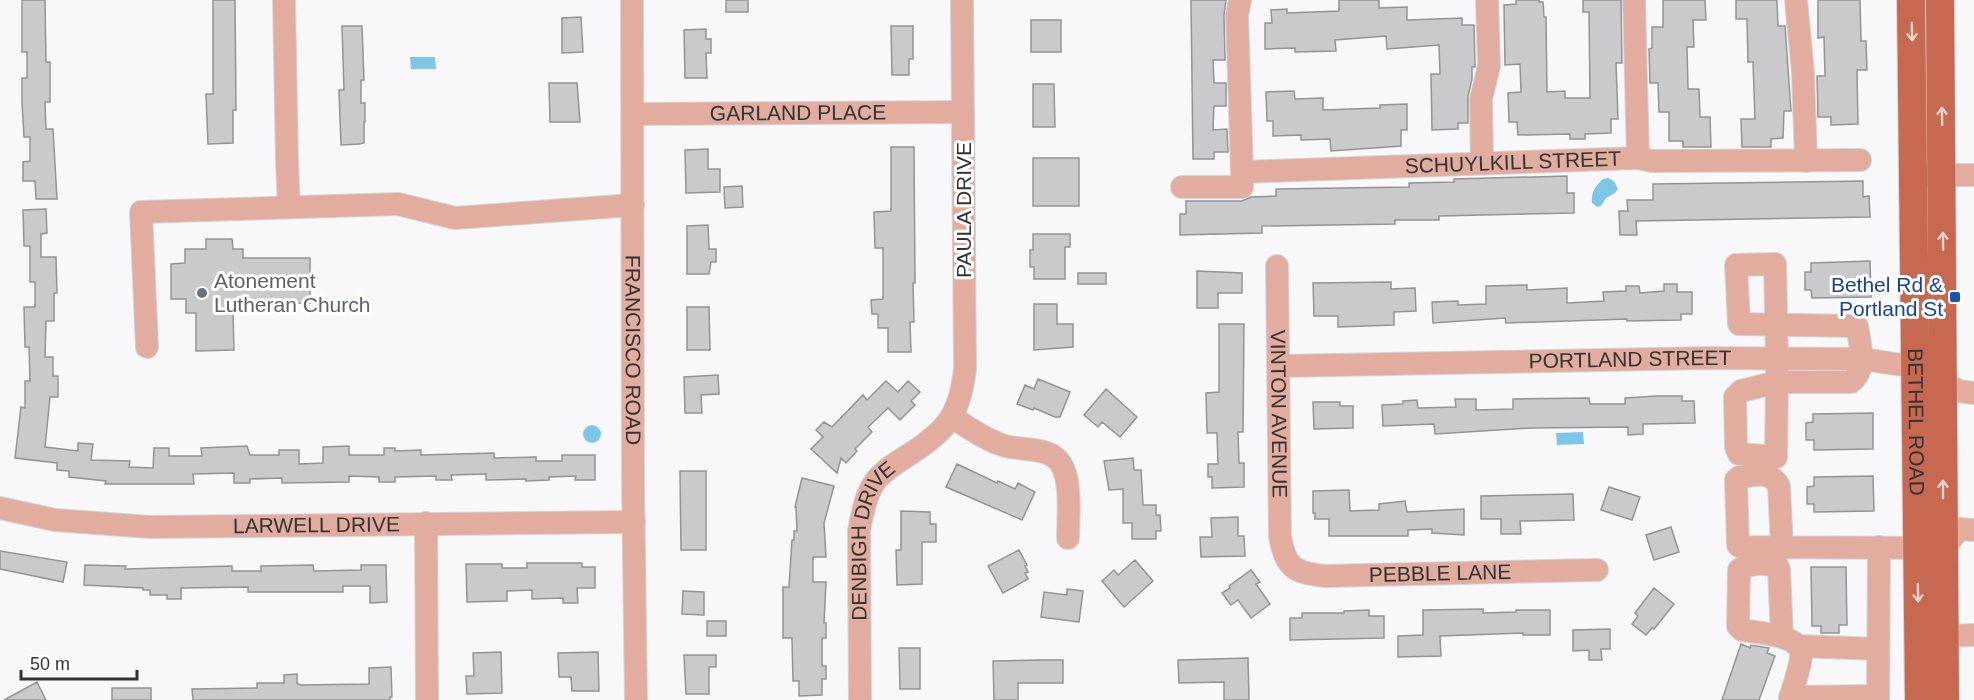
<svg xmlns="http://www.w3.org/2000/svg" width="1974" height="700" font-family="Arial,sans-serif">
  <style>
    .water { fill: #7dc6e8 }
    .building { fill: #cac9cc; stroke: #949396; stroke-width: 1.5 }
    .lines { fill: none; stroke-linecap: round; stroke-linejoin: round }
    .minor-casing { stroke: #d4d5d7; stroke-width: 24 }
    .major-casing { stroke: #d4d5d7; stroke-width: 30 }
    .minor { stroke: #e2ac9f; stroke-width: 22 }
    .major { stroke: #c76851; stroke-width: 28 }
    .oneway { stroke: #eed2cb }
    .worship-dot { fill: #6b7280; stroke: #fff; stroke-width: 2 }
    .transit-dot { fill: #1a4fb4; stroke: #fff; stroke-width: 2 }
    .labels { text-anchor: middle; stroke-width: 6; stroke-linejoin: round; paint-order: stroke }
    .street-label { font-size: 21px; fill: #323334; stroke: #fff }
    .worship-label { font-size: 21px; fill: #5b616d; stroke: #fff; text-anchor: start }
    .transit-label { font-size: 21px; fill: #164399; stroke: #fff; text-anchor: end }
  </style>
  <rect width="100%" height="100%" fill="#f8f8fb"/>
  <path class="water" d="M410,57H435L436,69H411Z
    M1603,179L1608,178L1614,181L1618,189L1615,193L1606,198L1601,206L1597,207L1592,203C1591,193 1595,186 1603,179Z
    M583 434a9 9 0 1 1 18 0a9 9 0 1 1-18 0Z
    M1583,432L1584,444L1557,445L1556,433Z"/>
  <path class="building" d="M22,0H45L46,62H50V102H45L46,129H53L57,199H36L35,181H23V162L30,161V137H24L22,102V78H27V52H22Z
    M213,0H235L236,110H233V143L208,144L206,94H213Z
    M726,0H748V12H726Z
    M1191,0H1226L1224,15L1225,60H1213L1214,83H1226V106H1214L1213,130L1227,129L1228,152H1214V159H1193Z
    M1339,0H1379V8L1407,7V20L1462,18V25H1474L1475,65V67H1472V79L1468,96V123H1458V129L1432,130L1431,74H1440L1439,45L1387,49L1386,36L1335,40L1336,51L1295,52V48L1265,49V23H1272L1271,10L1287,9V13L1339,11Z
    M1516,0H1539V2H1543L1544,17H1546L1547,92L1565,91V98H1590L1589,12H1583V0H1621L1622,63H1616L1618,119H1611V133L1585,134V139H1570V134L1518,135L1517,122H1509L1508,93L1521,92L1520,64L1505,65L1504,5L1516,4Z
    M1663,0H1705L1706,20H1693L1694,47H1687L1688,89H1699L1700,117H1710L1711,147H1683V141H1669V112H1659L1658,83H1650L1649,49L1652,48V27H1663Z
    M1736,0H1777L1778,26H1785L1791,111H1784L1783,138L1771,139V147H1742L1741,119H1755L1753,62H1748L1747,19H1736Z
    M1818,0H1860L1861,41H1866L1867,70H1857L1858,124L1831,125V117H1818L1817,76H1825L1824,37L1818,38Z
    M581,17L583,52L562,53V18Z
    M1031,20H1061V52H1031Z
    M342,26H362L364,80H361V103H365V122H364V143L359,144L341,145L339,90H344Z
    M891,26H913V59H909V75H892Z
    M706,29V39H711V53H706L707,78H685L684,30Z
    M549,83H577L580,122H550Z
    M1033,84H1054L1055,127H1033Z
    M1294,91L1295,99L1323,98V110L1380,108V105L1407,104V130H1401V146L1331,151L1330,139L1301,140V135L1273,136V121H1267L1266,92Z
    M891,147H914L915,283H913L914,322H910L911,352H888V328H878V314H872L871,300L883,299V248H875L874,212L891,211Z
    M708,149V169H720V192L686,193L685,150Z
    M1033,158H1079V206H1033Z
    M1567,176V193H1574V213L1439,216V220H1395V224L1262,226V233L1180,235V214H1186V201H1242L1251,197L1276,196V189L1409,187V183L1454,182V179Z
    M1863,181V197L1869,196L1870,217L1636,221L1637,235H1620L1619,211H1628L1627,200H1653V184Z
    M742,186L743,207L725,208L724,187Z
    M46,209L47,233L41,234V257H56L57,293H54V321H46L45,357H53V376H58V397H50L45,447L78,451V443L93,444L91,460L130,461L129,467L153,468L154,448H169V456H202L201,448L247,446L250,455H279V450H299V464L323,463V447L349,446V455H384V448H395V451L421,450V455L494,453V458L536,457V461H562V455H595V480H575L576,476L549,477V480L526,481V479L486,480V474L451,475L452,480H436V476L395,477V482H379V477L349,476V482L282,483V478L250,479V483H234V473L193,474L194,484H105L106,481L69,477V471L57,470V463L15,458L21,407L25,408V381H30L29,347H25L24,307H35V282H30V246H24L23,210Z
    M708,225L709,249H716V262H711L709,274H687V226Z
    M1033,234H1070V247H1065V279H1034V267H1030V250H1033Z
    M206,239H232L233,249H243V258H310V303L243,304V313H233L234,350L196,351V313H186V299H171V264L185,263V249H206Z
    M1870,261L1871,297L1812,298L1811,290H1805V272H1811V263Z
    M1197,271L1242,273V293H1218V308H1197Z
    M1078,273H1106V284H1078Z
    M1391,282V289L1415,288L1416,311L1394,312V325L1338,327V316H1314L1313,283Z
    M1664,284H1677V292H1692V314H1681V320L1627,321V319L1506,323L1505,318L1433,323L1432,302L1458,301V305L1486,304V286L1527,285V290L1567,288V303L1604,301L1603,292L1626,291V286H1639L1640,293L1664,291Z
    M1034,304H1057V324H1073V347L1034,350Z
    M687,307H709L710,350H687Z
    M1219,324H1244L1243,432H1238L1239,463H1244V487L1212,488V477H1208V464H1218L1217,433H1207L1206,393L1219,392Z
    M718,375L719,394L701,395L702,413H685L684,377Z
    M1038,379L1070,392L1060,417H1055L1034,408L1033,410L1017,404L1025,385L1034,389Z
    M886,381L898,392L908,381L920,392L911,401L915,405L900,420L888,408L868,427L872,432L855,449L857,451L846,463L841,458L837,473L811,449L823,437L816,430L824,422L832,427L863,395L867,400Z
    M1106,389L1137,417L1120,437L1102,422L1098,427L1084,415Z
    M1656,396H1682V401H1694L1695,423L1643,424V434L1628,435V427L1531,428L1435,434L1434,424L1383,426L1382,405L1403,404V401L1417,400L1418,408L1456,407L1455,399H1476V410L1513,409V399L1589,398L1590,404H1625V398Z
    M1313,402H1340V406H1353V428L1314,429Z
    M1873,413V449L1814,450V440H1806V423L1813,422V414Z
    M1133,458L1134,470H1141L1143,505H1156V515H1160L1161,531H1156V539H1132V523H1123V489L1109,490L1104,461Z
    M957,464L997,483L998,481L1015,489L1018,483L1035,492L1022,520L946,487Z
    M680,471H706V550H681Z
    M1873,476L1874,511L1814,512V504H1807V487L1814,486V477Z
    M802,478L834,486L824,523L826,557H813V582H826L824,623H826V638H822V666H826V679H822V695L799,696V681H793L792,638H783V587H789L792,540H794V531H797L796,507H795Z
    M1609,487L1640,497L1632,520L1601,510Z
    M1349,490L1350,511L1379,510V504L1405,501L1407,512L1464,509V535L1432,533V529L1408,530V536H1329V519H1315V513H1313V491Z
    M1573,494L1574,520L1520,521L1521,534H1501V519H1481V496Z
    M901,511L930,512V524H936V542H922V584L897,585L896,550H901Z
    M1238,517V536H1244L1245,556L1201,557L1200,537H1212L1211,518Z
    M1671,527L1679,552L1654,560L1646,535Z
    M1019,550L1027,565L1025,566L1028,572L1025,573L1028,579L1003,593L988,566Z
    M0,551L67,562L63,582L0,569Z
    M1135,560L1153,581L1124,607L1102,581L1114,570L1118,575Z
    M527,563H582V567H595V588H577L578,603H563V598L532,599V590L507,591V601L467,602L466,564H502V568H527Z
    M85,565L126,566L125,569L232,566V571H261V566L313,565L314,571L361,570V565H386L387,602L370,603V586H343V592H248V587L181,588V599H167V595H150V590H143V588L84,585Z
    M1811,567H1846L1847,625H1839V633H1821V626H1812Z
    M1251,570L1260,582L1256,584L1270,604L1251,618L1238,600L1231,605L1222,593L1230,588L1229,586Z
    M1654,588L1674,604L1654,629L1652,628L1646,635L1632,624L1638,616L1635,613Z
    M1067,589L1083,591L1079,622L1041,617L1044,592L1067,595Z
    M683,591L704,592V615L682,614Z
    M1483,609V613L1516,612V610H1550V635H1523V633L1440,636L1441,656L1398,657V636L1423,635V610Z
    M1369,610V616H1384V638L1290,640V618H1302V613H1344V611Z
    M707,621H726V636H707Z
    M1610,629V649H1601L1602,660H1589V650L1573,651V630Z
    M1741,644L1750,648L1751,645L1769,648L1767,653L1775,656L1759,700H1722Z
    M899,648H920V689H900Z
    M501,652L502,693L467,694L466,676H474L473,653Z
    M598,652L599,691H572L571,677H559L558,653Z
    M684,655H716V667H709V694H686Z
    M1248,658L1249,700H1224V682L1179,683L1178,660Z
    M1038,660H1063V683H1018V700H994L993,661Z
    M391,667L392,697H390V700H193L192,689L257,688V683H284V675L297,674V683L300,685L369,684V668Z
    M37,682L46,700H4Z
    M112,688H151V700H112Z"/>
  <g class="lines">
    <defs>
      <g id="minor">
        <path d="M284,0L287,163L289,206"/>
        <path id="s1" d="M632,0L633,482L636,700"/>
        <path d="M1240,0L1237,15L1242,172"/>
        <path d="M1634,0L1638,158"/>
        <path d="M1796,0L1803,73L1806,161"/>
        <path id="s2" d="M633,114L963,112"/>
        <path d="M1482,163L1481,99L1489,66L1487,0"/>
        <path d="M1925,175H1974"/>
        <path id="s3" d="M1182,187H1242V172L1638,158L1652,161L1860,160"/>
        <path id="s4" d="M1277,266L1280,536C1285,568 1295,573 1325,576L1597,570"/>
        <path d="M147,347L141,212L398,204L455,218L633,205"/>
        <path d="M1777,359V382L1741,391L1735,397L1736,447L1739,454L1776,457L1777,382H1851C1868,368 1860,345 1857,326L1739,324L1736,265L1775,264L1777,359"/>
        <path id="s5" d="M1279,366L1708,358L1862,359L1916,367L1959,391L1974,393"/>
        <path d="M952,417C969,428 986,440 1005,446C1023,451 1050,446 1061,464C1072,481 1068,518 1068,538"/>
        <path id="s6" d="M0,508L55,520L150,527L634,522"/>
        <path d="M426,523L427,700"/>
        <path d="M1782,547L1779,486C1769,469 1755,476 1739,477L1736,480L1738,545L1741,547L1943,548L1960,529L1974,530"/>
        <path d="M1782,636L1779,569L1777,565C1763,564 1751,562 1739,570L1738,626L1742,630C1757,633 1798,634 1801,653C1802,664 1792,689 1790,700"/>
        <path d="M1944,636L1974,635"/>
        <path d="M1798,646L1878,649"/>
        <path d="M1790,697L1878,696"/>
        <path id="s7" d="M860,700L859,531C862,515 865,497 874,483C883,470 898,462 910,454C948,430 960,413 965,369L962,0"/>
        <path d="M1878,700L1879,547"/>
      </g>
      <g id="major">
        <path id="s8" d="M1911,0L1919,700"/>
        <path d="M1940,0L1945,700"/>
      </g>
    </defs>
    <use href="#minor" class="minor-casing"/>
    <use href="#major" class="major-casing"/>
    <use href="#minor" class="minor"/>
    <use href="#major" class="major"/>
  </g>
  <defs><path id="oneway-shaft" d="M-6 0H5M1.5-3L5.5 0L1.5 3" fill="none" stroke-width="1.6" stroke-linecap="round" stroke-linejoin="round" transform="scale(1.5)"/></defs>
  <g class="oneway">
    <use href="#oneway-shaft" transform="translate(1912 32) rotate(89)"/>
    <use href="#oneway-shaft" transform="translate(1942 116) rotate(-91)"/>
    <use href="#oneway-shaft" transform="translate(1943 241) rotate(-91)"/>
    <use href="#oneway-shaft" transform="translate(1943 489) rotate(-90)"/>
    <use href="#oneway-shaft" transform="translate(1918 593) rotate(89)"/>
  </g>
  <circle class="worship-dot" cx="202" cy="293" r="6"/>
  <rect class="transit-dot" x="1949" y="291" width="12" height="12" rx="3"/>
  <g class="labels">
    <g class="street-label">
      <text dy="7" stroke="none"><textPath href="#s2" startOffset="165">GARLAND PLACE</textPath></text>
      <text dy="7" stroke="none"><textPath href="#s3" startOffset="346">SCHUYLKILL STREET</textPath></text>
      <text transform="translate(964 210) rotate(-90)" y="7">PAULA DRIVE</text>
      <text dy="7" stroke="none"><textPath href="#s1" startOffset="350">FRANCISCO ROAD</textPath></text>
      <text dy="7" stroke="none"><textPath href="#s5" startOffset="351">PORTLAND STREET</textPath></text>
      <text dy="7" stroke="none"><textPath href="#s4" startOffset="148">VINTON AVENUE</textPath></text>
      <text dy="7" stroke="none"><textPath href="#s8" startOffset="422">BETHEL ROAD</textPath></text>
      <text dy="7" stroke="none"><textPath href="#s6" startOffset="318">LARWELL DRIVE</textPath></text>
      <text dy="7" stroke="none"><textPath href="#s7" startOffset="162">DENBIGH DRIVE</textPath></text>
      <text dy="7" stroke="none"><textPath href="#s4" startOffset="453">PEBBLE LANE</textPath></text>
    </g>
    <g class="worship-label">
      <text x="214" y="288">Atonement<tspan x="214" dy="24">Lutheran Church</tspan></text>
    </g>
    <g class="transit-label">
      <text x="1943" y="292">Bethel Rd &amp;<tspan x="1943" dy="24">Portland St</tspan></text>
    </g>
  </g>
  <path d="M21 670v9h116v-9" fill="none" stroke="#323334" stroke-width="3"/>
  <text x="30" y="670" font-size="18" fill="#323334" stroke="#ffffff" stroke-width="4.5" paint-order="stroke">50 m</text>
</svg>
